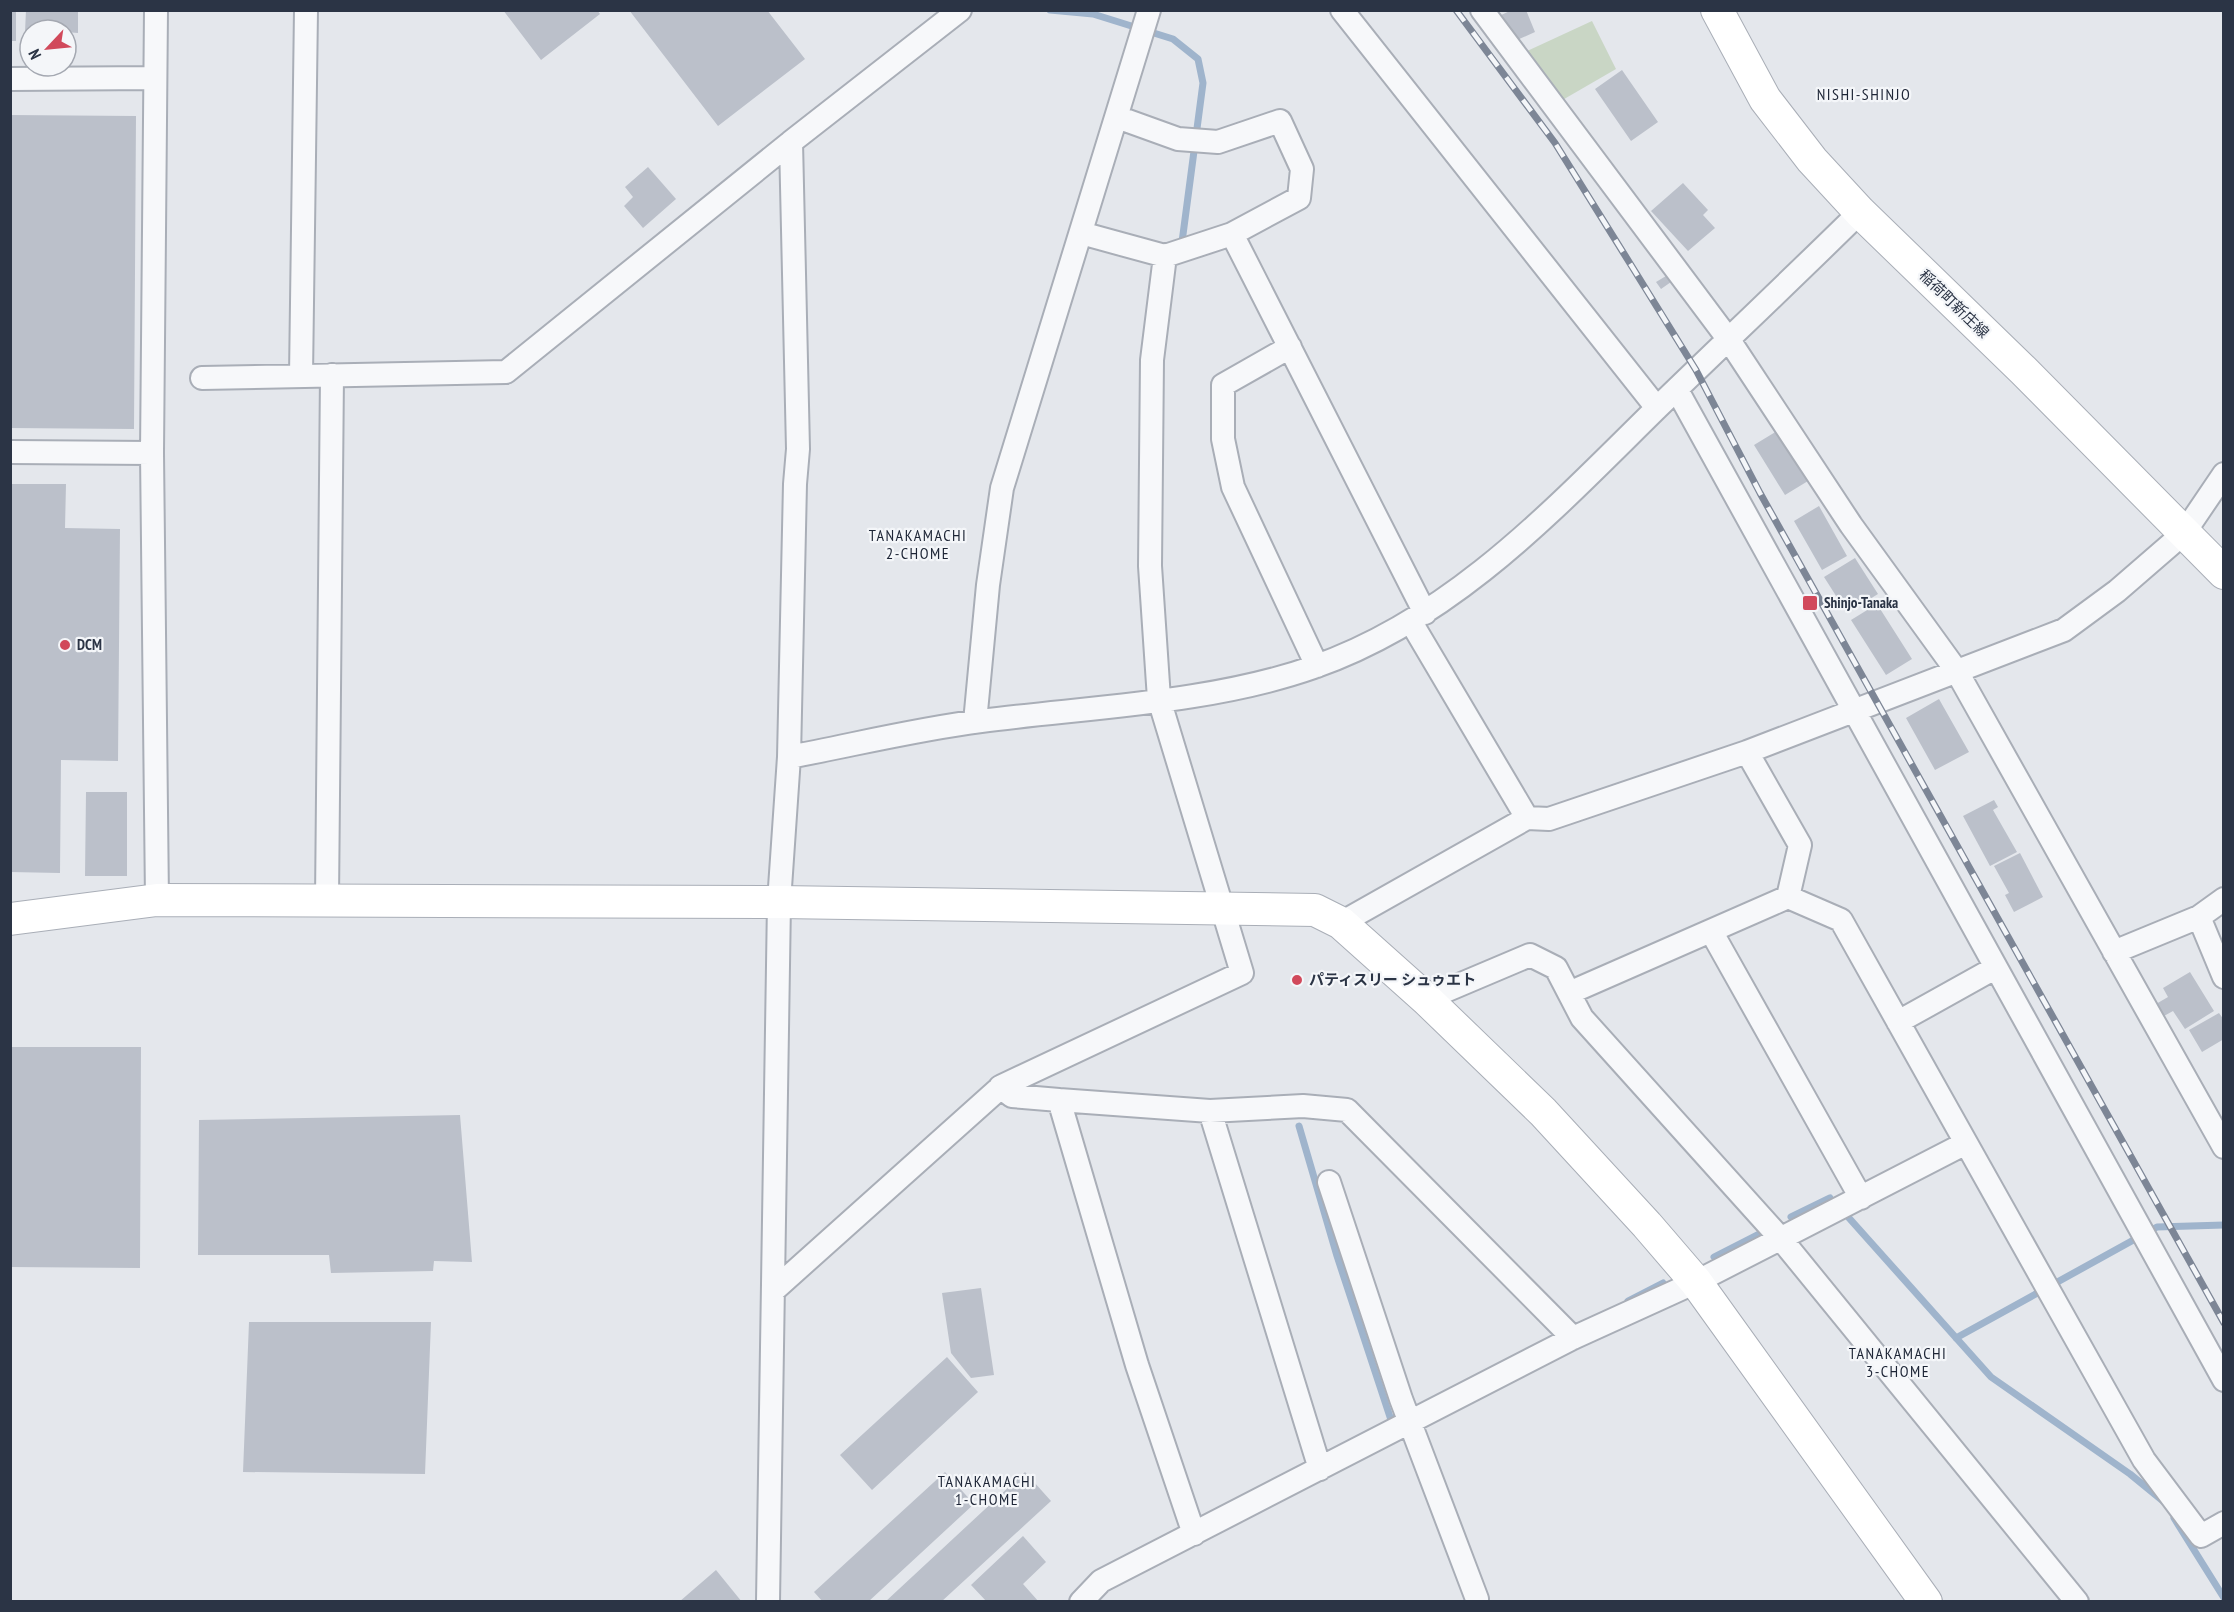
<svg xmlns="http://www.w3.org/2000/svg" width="2234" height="1612" font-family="'PT Sans Narrow','Noto Sans JP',sans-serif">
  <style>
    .green { fill: #c9d6c5 }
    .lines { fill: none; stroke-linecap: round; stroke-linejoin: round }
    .stream { stroke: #9fb4cc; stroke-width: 7 }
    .building { fill: #bbc0ca }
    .street-casing { stroke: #a9aeb7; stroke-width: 26 }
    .secondary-casing { stroke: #a9aeb7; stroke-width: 34 }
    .street { stroke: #f7f8fa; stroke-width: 22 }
    .secondary { stroke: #fff; stroke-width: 32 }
    .rail-casing { stroke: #7d8696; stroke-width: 7 }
    .rail { stroke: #f4f6f9; stroke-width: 4.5; stroke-dasharray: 14; stroke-linecap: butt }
    .poi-dot { fill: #d1495b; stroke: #f4f6f9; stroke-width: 2 }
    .labels { text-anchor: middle; stroke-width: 4.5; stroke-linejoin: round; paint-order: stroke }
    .street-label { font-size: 15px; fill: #2b3445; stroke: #f4f6f9 }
    .poi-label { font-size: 15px; font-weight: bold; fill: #2b3445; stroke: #f4f6f9; text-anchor: start }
    .neighbourhood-label { font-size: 16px; letter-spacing: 1.5px; fill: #1d2536; stroke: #f4f6f9 }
  </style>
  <rect width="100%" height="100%" fill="#e4e7ec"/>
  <path class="green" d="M1592,21L1616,69L1559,102L1525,52Z"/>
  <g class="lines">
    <path class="stream" d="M1050,10L1093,14L1173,39L1198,59L1203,83L1182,242
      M1299,1126L1337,1256L1391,1420L1397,1417
      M1791,1217L1830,1198
      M1849,1218L1991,1377L2130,1474L2163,1501
      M1714,1257L1761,1233
      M1628,1301L1663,1283
      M1956,1338L2157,1227L2224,1225
      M2174,1518L2224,1598"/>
  </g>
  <path class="building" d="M10,10H16V41H10Z
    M26,10H78V33L66,32V30L25,32Z
    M503,10H597L600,14L541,60Z
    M629,10H767L805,59L718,126Z
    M1512,10H1526L1535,32L1517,40L1513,31L1507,34L1499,16Z
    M1622,70L1658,122L1631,141L1595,89Z
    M10,115L136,116L134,429L10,428Z
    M648,167L676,199L643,228L624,206L633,197L625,187Z
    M1683,183L1708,210L1703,215L1715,228L1688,251L1651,211Z
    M1666,276L1671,282L1661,289L1656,282Z
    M1777,431L1808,481L1785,495L1754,445Z
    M10,484H66L65,528L120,529L118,761L61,760L60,873L10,872Z
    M1819,506L1847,556L1822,570L1794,521Z
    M1855,558L1878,594L1847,613L1824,577Z
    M1877,604L1912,659L1886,675L1851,620Z
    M1939,699L1969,752L1935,770L1906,718Z
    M86,792H127V876H85Z
    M1994,800L1998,807L1993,810L2017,852L1990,866L1963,816Z
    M2020,853L2043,897L2014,912L2005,895L2009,893L1994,866Z
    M2190,972L2214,1011L2185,1029L2173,1011L2164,1016L2156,1004L2168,997L2163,988Z
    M2219,1013L2224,1020V1039L2202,1052L2189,1030Z
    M10,1047H141L140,1268L10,1267Z
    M460,1115L472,1262L434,1261L433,1271L331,1273L329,1255H198L199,1120Z
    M981,1288L994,1375L971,1378L951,1353L942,1293Z
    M249,1322H431L425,1474L243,1472Z
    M947,1357L978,1392L872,1490L840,1455Z
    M945,1472L974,1504L868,1602H823L814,1592Z
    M1025,1472L1051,1501L941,1602H885Z
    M1023,1536L1046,1562L1023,1584L1039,1602H987L971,1585Z
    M716,1570L742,1602H679Z"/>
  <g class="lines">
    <defs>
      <path id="street" d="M156,10L152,453L157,900
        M1342,10L1657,408
        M1482,10L1729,340L1851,525L1956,670L2224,1147
        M10,79L155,78
        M1081,233L1165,256L1232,234L1299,198L1302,169L1280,121L1218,142L1178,139L1117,117
        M1232,234L1425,613
        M1290,347L1223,385V439L1233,487L1317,666
        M301,376L306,10
        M202,378L506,372L791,142
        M1677,390L2224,1380
        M10,452L152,453
        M1411,622L1527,818
        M975,722L988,585L1002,488L1149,10
        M1747,752L1800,845L1788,897
        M789,757C853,745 917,729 981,721C1089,707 1212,703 1314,667C1454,618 1554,509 1657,408C1724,343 1793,278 1860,212
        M327,900L332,375
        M2199,917L2224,977
        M1341,923L1527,818L1549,819L1747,752L2064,630L2117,591L2184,533L2224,474
        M1711,931L1861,1198
        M2114,952L2199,917L2224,899
        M1569,993L1788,897L1841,920L2144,1460L2201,1536L2224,1523
        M1426,999L1530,955L1556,968L1582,1018L1781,1239L2077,1602
        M1898,1022L1995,968
        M1000,1087L1012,1096L1059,1100
        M1210,1111L1320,1469
        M1329,1182L1401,1399L1477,1599
        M774,1290L1002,1086L1242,973L1159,699L1150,566L1152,360L1165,256
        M1194,1534L1137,1365L1059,1100L1210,1111L1303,1106L1347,1110L1573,1338
        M768,1602L779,902L789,757L795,484L798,449L791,142L960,10
        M1081,1602L1101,1581L1573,1338L1696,1282L1966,1143"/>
      <path id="secondary" d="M1717,10L1765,99L1812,160L1860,212L2023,370L2224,573
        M10,919L157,900L779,902L1315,910L1341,923L1426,999L1543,1112L1647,1225L1696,1282L1926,1602"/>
    </defs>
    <use href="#street" class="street-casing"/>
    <use href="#secondary" class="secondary-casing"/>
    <use href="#street" class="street"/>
    <use href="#secondary" class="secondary"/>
    <defs>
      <path id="rail" d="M1456,10L1555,143L1631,265L1696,370L1760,493L2224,1323"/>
    </defs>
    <use href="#rail" class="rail-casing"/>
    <use href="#rail" class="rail"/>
  </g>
  <g class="poi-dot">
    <rect x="1802" y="595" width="16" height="16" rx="3"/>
    <circle cx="65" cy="645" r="6"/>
    <circle cx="1297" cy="980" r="6"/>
  </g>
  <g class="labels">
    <g class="street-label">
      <text transform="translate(1954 304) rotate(44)" y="5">稲荷町新庄線</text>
    </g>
    <g class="poi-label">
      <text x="1824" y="608">Shinjo-Tanaka</text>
      <text x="77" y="650">DCM</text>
      <text x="1309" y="985">パティスリー シュゥエト</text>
    </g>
    <g class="neighbourhood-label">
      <text x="1864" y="100">NISHI-SHINJO</text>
      <text x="918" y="541">TANAKAMACHI<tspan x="918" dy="18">2-CHOME</tspan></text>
      <text x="1898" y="1359">TANAKAMACHI<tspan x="1898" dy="18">3-CHOME</tspan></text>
      <text x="987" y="1487">TANAKAMACHI<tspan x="987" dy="18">1-CHOME</tspan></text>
    </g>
  </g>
  <rect width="2234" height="1612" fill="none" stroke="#2b3445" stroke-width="24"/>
  <g transform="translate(48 48) rotate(244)"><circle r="28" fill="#f4f6f9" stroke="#a4a8b1" stroke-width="1.5"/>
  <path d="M0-4.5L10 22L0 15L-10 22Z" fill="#d1495b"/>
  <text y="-9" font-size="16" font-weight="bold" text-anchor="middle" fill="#2b3445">N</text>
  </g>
</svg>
